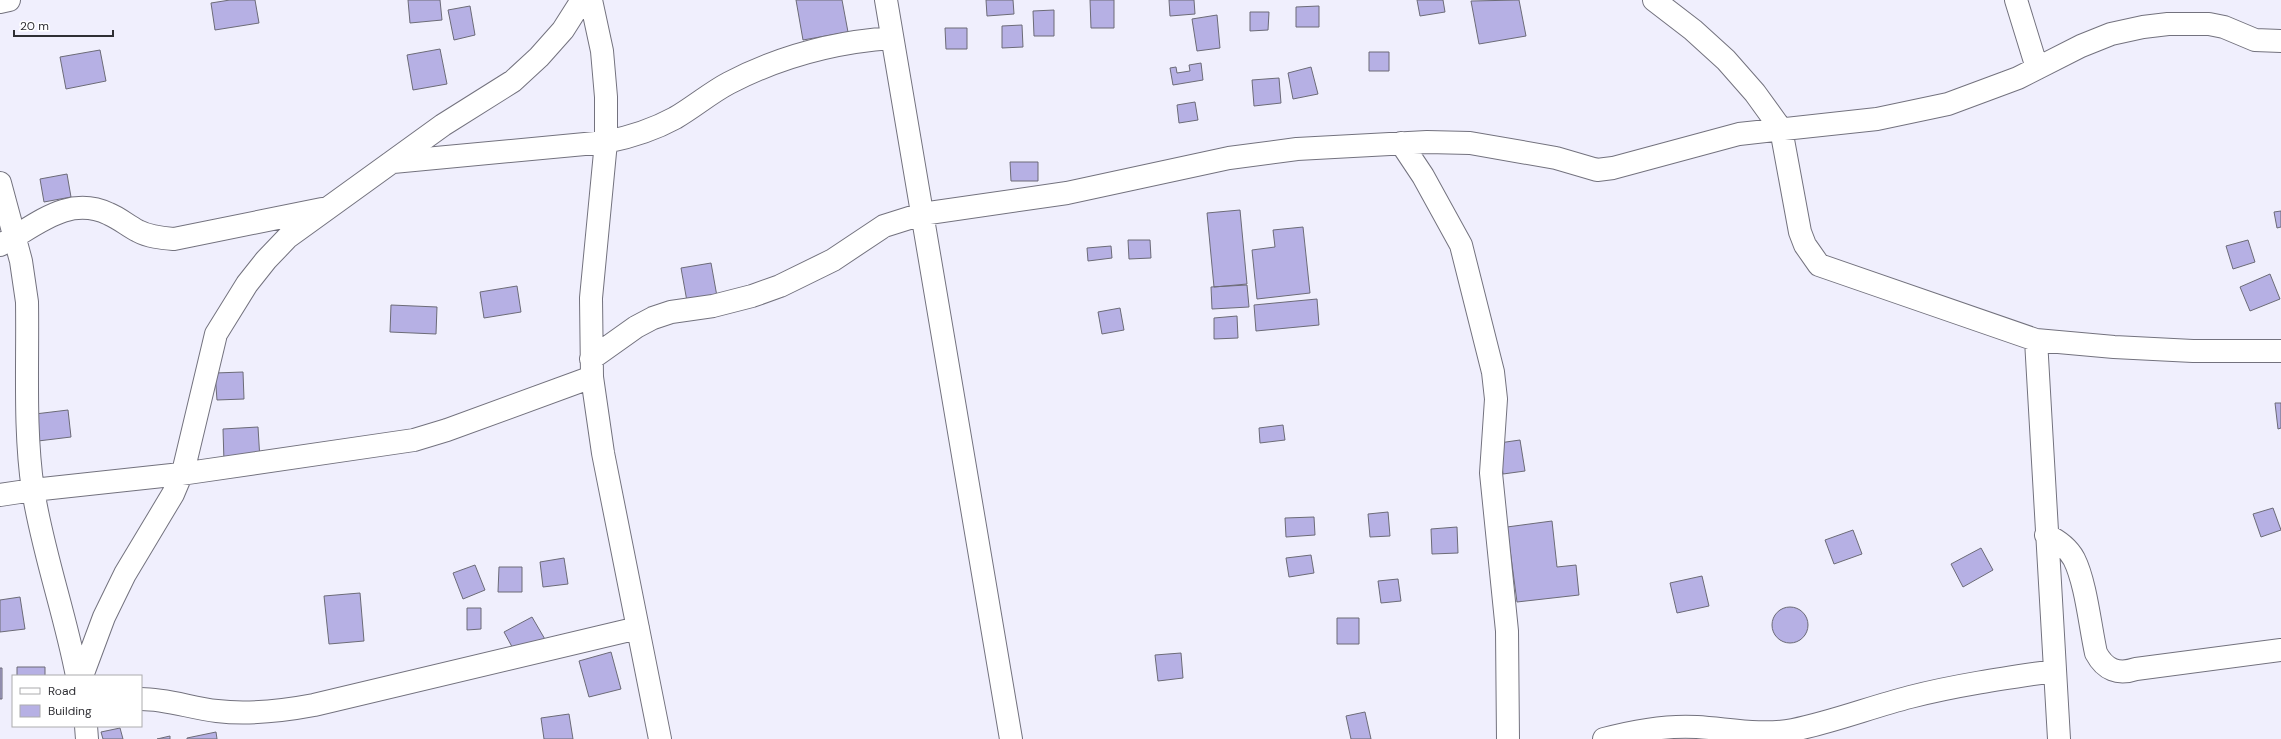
<svg xmlns="http://www.w3.org/2000/svg" width="2281" height="739" font-family="'DM Sans',sans-serif">
  <style>
    .building { fill: #b6b0e4; stroke: #6c6b77 }
    .lines { fill: none; stroke-linecap: round; stroke-linejoin: round }
    .minor-casing { stroke: #73727e; stroke-width: 24 }
    .minor { stroke: #fff; stroke-width: 22 }
  </style>
  <rect width="100%" height="100%" fill="#f0effd"/>
  <path class="building" d="M230,0H255L259,23L215,30L211,3Z
    M408,0H440L442,20L410,23Z
    M796,0H842L848,32L803,40Z
    M986,0H1013L1014,14L987,16Z
    M1090,0H1114V28H1091Z
    M1169,0H1194L1195,14L1170,16Z
    M1417,0H1443L1445,12L1420,16Z
    M1519,0L1526,36L1479,44L1471,1Z
    M470,6L475,35L454,40L448,10Z
    M1319,6V27H1296V7Z
    M1054,10V36H1034L1033,11Z
    M1250,12H1269L1268,30L1250,31Z
    M1217,15L1220,48L1197,51L1192,19Z
    M1022,25L1023,47L1002,48V26Z
    M945,28H967V49H946Z
    M440,49L447,84L413,90L407,55Z
    M100,50L106,81L66,89L60,57Z
    M1369,52H1389V71H1369Z
    M1201,63L1203,80L1173,85L1170,68L1176,67L1177,73L1190,71L1189,65Z
    M1311,67L1318,94L1293,99L1288,73Z
    M1279,78L1281,103L1254,106L1252,80Z
    M1195,102L1198,120L1179,123L1177,105Z
    M1010,162H1038V181H1011Z
    M67,174L71,197L44,202L40,179Z
    M1240,210L1247,284L1214,287L1207,213Z
    M2281,211V227L2277,228L2274,212Z
    M1303,227L1310,293L1257,299L1252,250L1275,247L1273,230Z
    M1128,240H1150L1151,258L1129,259Z
    M2248,240L2255,262L2233,269L2226,246Z
    M1111,246L1112,258L1088,261L1087,248Z
    M711,263L718,302L688,307L681,268Z
    M2270,274L2280,299L2250,311L2240,287Z
    M1247,285L1249,307L1212,309L1211,287Z
    M517,286L521,312L484,318L480,292Z
    M1317,299L1319,325L1256,331L1254,305Z
    M391,305L437,307L436,334L390,332Z
    M1120,308L1124,330L1102,334L1098,312Z
    M1237,316L1238,338L1214,339V318Z
    M243,372L244,399L217,400L215,373Z
    M2275,403H2281V428L2278,429Z
    M68,410L71,437L38,441L35,414Z
    M1283,425L1285,440L1260,443L1259,428Z
    M258,427L260,460L224,462L223,429Z
    M1520,440L1525,471L1503,474L1499,443Z
    M2273,508L2281,530L2261,537L2253,514Z
    M1388,512L1390,536L1370,537L1368,514Z
    M1314,517L1315,535L1286,537L1285,518Z
    M1552,521L1557,567L1576,565L1579,595L1517,602L1507,527Z
    M1457,527L1458,553L1432,554L1431,529Z
    M1853,530L1862,554L1834,564L1825,540Z
    M1981,548L1993,570L1963,587L1951,564Z
    M1311,555L1314,573L1289,577L1286,558Z
    M564,558L568,584L543,587L540,562Z
    M475,565L485,590L463,599L453,573Z
    M499,567H522V592H498Z
    M1702,576L1709,606L1677,613L1670,583Z
    M1398,579L1401,601L1381,603L1378,581Z
    M360,593L364,641L329,644L324,596Z
    M20,597L25,629L0,632V600Z
    M1772 625a18 18 0 1 1 36 0a18 18 0 1 1-36 0Z
    M467,608H481V629L467,630Z
    M532,617L546,641L517,656L504,632Z
    M1337,618H1359V644H1337Z
    M611,652L621,689L589,697L579,661Z
    M1181,653L1183,678L1158,681L1155,655Z
    M17,667H45V676H17Z
    M0,668H2V699H0Z
    M1365,712L1371,739H1351L1346,716Z
    M569,714L573,739H544L541,718Z
    M120,728L123,739H103L101,732Z
    M216,732L217,739H187V738Z
    M170,736V739H157Z"/>
  <g class="lines">
    <defs>
      <path id="minor" d="M591,0L602,51L606,97V142L591,298L592,377L603,453L660,739
        M886,0L1011,739
        M1654,0L1693,30L1726,60L1755,93L1781,129L1800,232L1805,245L1819,265L2036,340L2114,347L2193,351H2281
        M2016,0L2037,68
        M0,2L9,0
        M1401,143L1423,176L1461,245L1493,372L1496,399L1491,473L1507,631L1508,739
        M393,162L606,142C631,137 653,130 675,118C694,107 710,93 729,83C781,56 834,42 892,38
        M0,183L21,261L27,302C28,364 24,429 33,490C43,553 65,613 77,676
        M0,245C35,227 67,194 109,214C119,218 128,226 138,231C149,237 162,238 174,239L322,209
        M2036,340L2059,739
        M591,359L636,327L653,318L671,312L713,306L752,296L780,286L833,260L884,226L922,214L1067,193L1229,158L1297,149L1427,142L1470,143L1556,158L1597,170L1613,168L1739,134L1877,119L1948,104L2018,78L2081,46L2111,34L2143,27L2168,24H2209L2224,27L2255,40L2281,41
        M0,495L33,490L181,474L414,440L447,430L592,377
        M2046,535C2057,540 2068,548 2074,559C2086,583 2090,626 2096,653C2105,670 2118,675 2136,669L2281,650
        M82,676L104,617L125,574L173,494L184,468L216,334L247,284L266,260L288,237L443,125L513,81L539,57L563,30L582,0
        M141,699C167,699 191,708 217,711C249,715 282,711 314,705L638,628
        M86,726L87,739
        M1604,739C1634,731 1665,725 1697,727C1729,729 1761,736 1793,730C1833,722 1871,707 1910,697C1957,685 2006,678 2054,671"/>
    </defs>
    <use href="#minor" class="minor-casing"/>
    <use href="#minor" class="minor"/>
  </g>
  <rect x="12" y="675" width="130" height="52" fill="#ffffff" stroke="#acacae"/>
  <rect x="20" y="688" width="20" height="6" fill="#ffffff" stroke="#acacae"/>
  <text x="48" y="695" font-size="12" fill="#2f2f34">Road</text>
  <rect x="20" y="705" width="20" height="12" fill="#b6b0e4" stroke="#acacae"/>
  <text x="48" y="715" font-size="12" fill="#2f2f34">Building</text>
  <path d="M14 30v6h99v-6" fill="none" stroke="#2f2f34" stroke-width="2"/>
  <text x="20" y="30" font-size="12" fill="#2f2f34" stroke="#ffffff" stroke-width="3" paint-order="stroke">20 m</text>
</svg>
